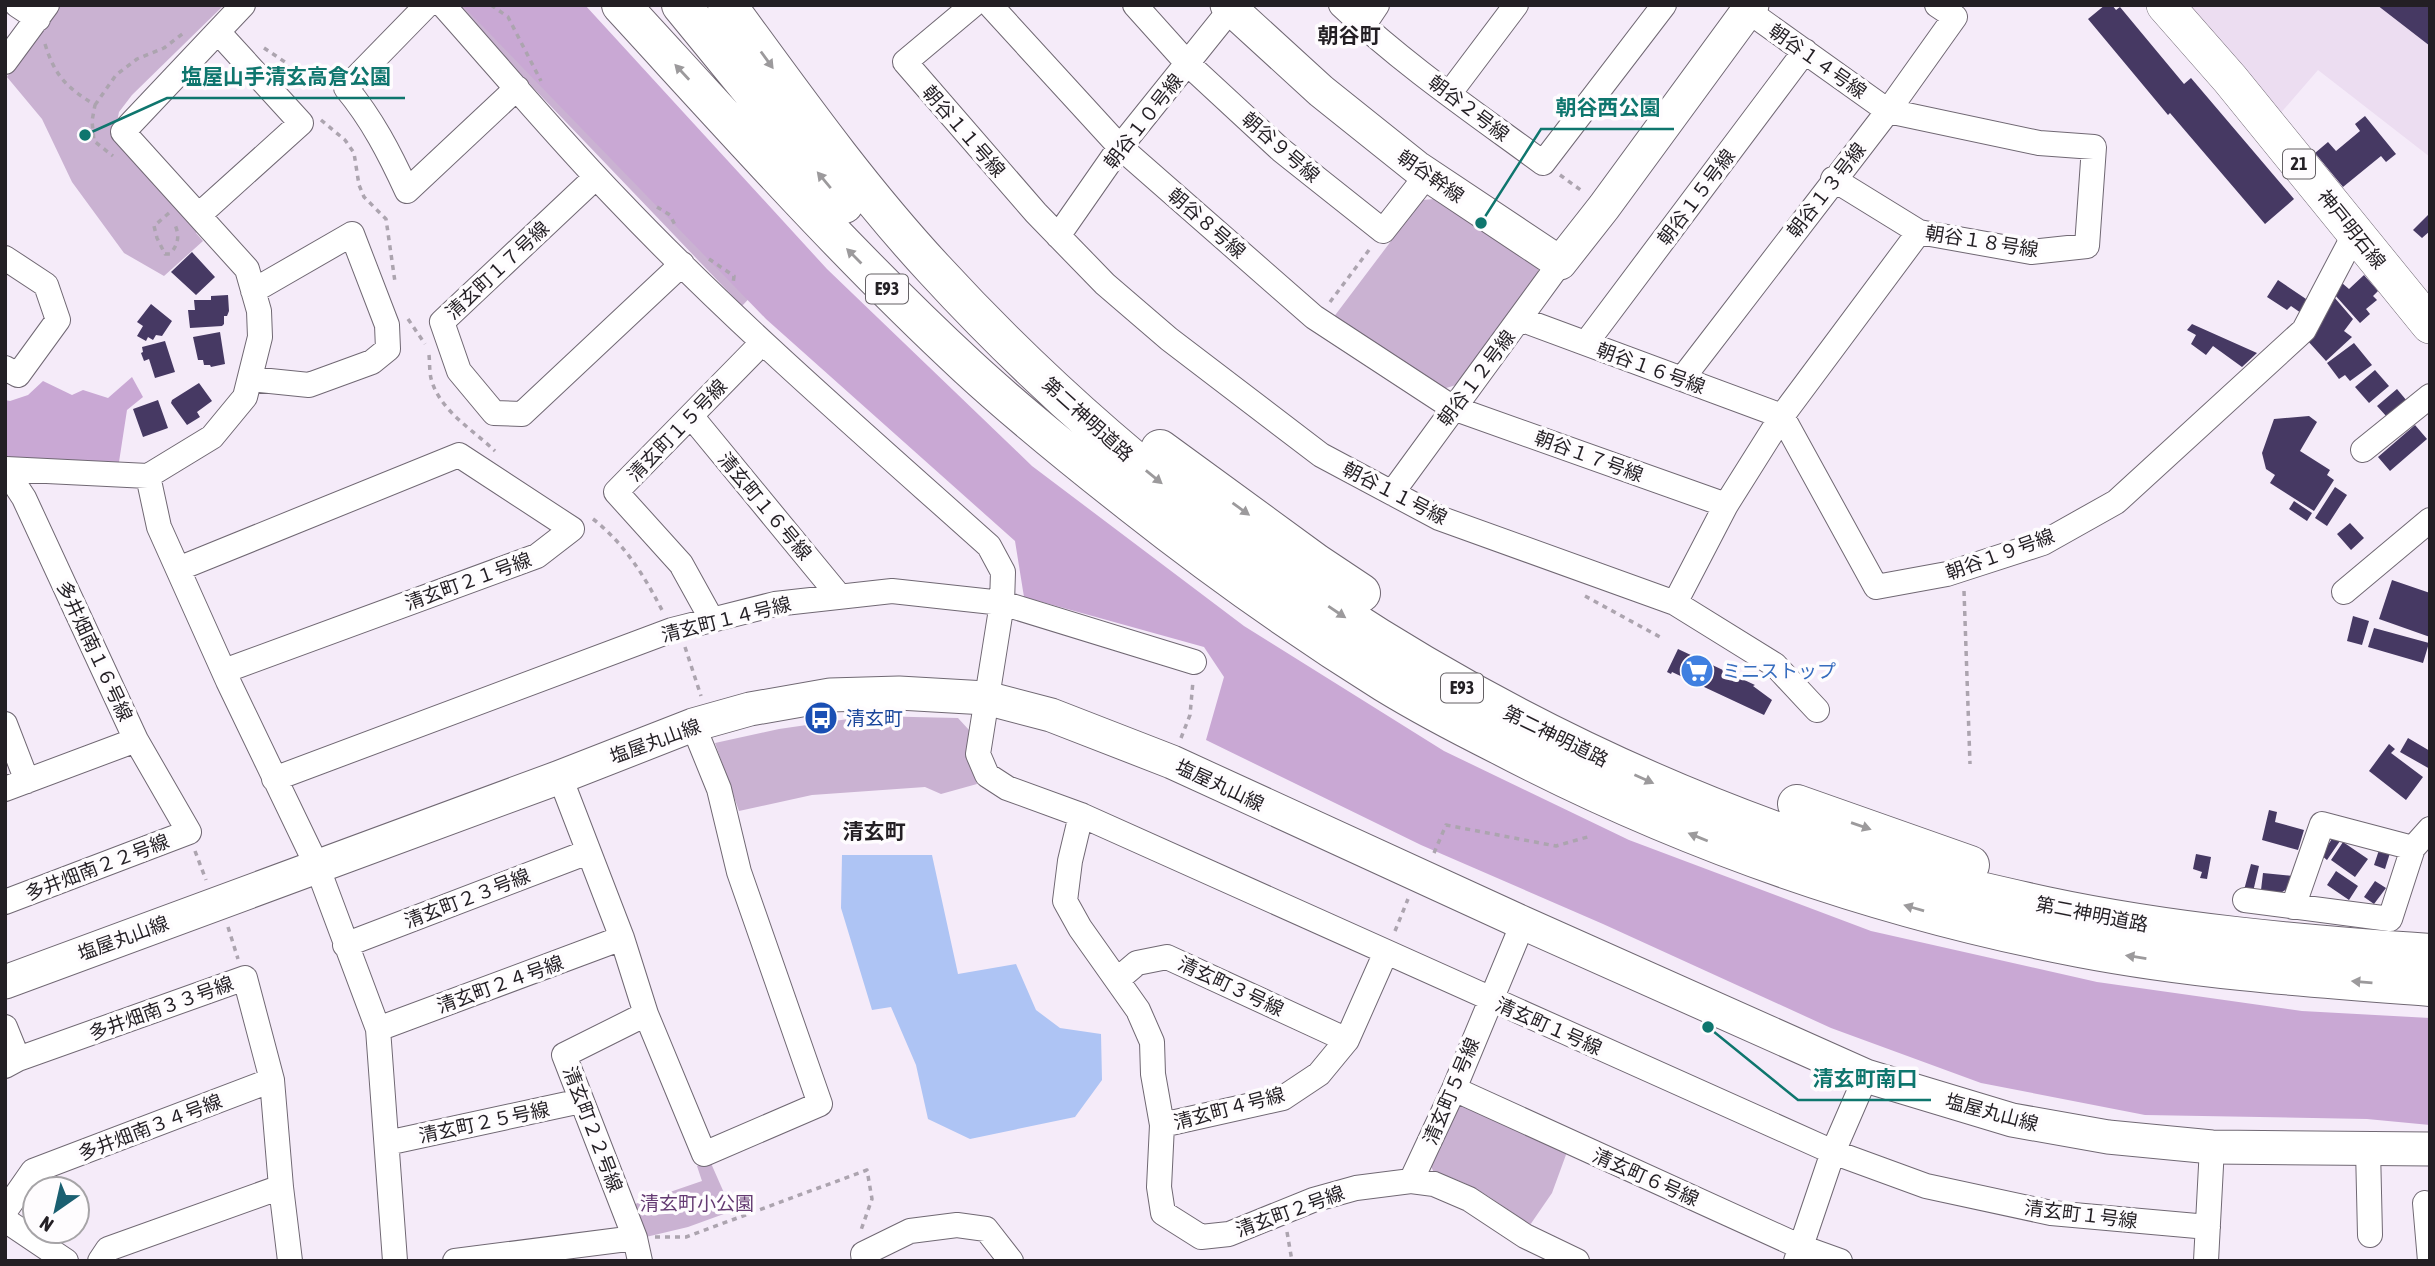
<svg xmlns="http://www.w3.org/2000/svg" width="2435" height="1266" font-family="'Asap Condensed','Noto Sans JP',sans-serif">
  <style>
    .built { fill: #ecddf1 }
    .green { fill: #cab2d2 }
    .forest { fill: #c9a8d4 }
    .water { fill: #aec4f4 }
    .building { fill: #463963 }
    .lines { fill: none; stroke-linecap: round; stroke-linejoin: round }
    .street-casing { stroke: #706873; stroke-width: 26 }
    .secondary-casing { stroke: #706873; stroke-width: 35 }
    .primary-casing { stroke: #706873; stroke-width: 38 }
    .highway-casing { stroke: #706873; stroke-width: 40 }
    .path { stroke: #aca4af; stroke-width: 3.5; stroke-dasharray: 5 5; stroke-linecap: butt }
    .street { stroke: #fff; stroke-width: 24 }
    .secondary { stroke: #fff; stroke-width: 33 }
    .primary { stroke: #fff; stroke-width: 37 }
    .highway { stroke: #fff; stroke-width: 38 }
    .oneway { fill: #9c9a9c }
    .labels { text-anchor: middle; stroke-width: 7; stroke-linejoin: round; paint-order: stroke }
    .shield { fill: #fefcfe; stroke: #656165; stroke-width: 2 }
    .shield-label { font-size: 18px; font-weight: bold; fill: #231f24 }
    .street-label { font-size: 19px; fill: #231f24; stroke: #fefcfe }
    .shop-label { font-size: 19px; fill: #366cbe; stroke: #fefcfe; text-anchor: start }
    .transit-label { font-size: 19px; fill: #164399; stroke: #fefcfe; text-anchor: start }
    .park-label { font-size: 19px; fill: #643a72; stroke: #fefcfe }
    .neighbourhood-label { font-size: 21px; font-weight: bold; fill: #231f24; stroke: #fefcfe }
    .leader { fill: none; stroke: #0f766e; stroke-width: 2.5 }
    .callout-dot { fill: #0f766e; stroke: #fefcfe; stroke-width: 2.5 }
    .callout-label { font-size: 21px; text-anchor: middle; font-weight: bold; fill: #0f766e; stroke: #fefcfe; stroke-width: 7; stroke-linejoin: round; paint-order: stroke }
  </style>
  <rect width="100%" height="100%" fill="#f5ebf9"/>
  <path class="built" d="M2182,5H2430V157L2318,70L2279,115Z"/>
  <path class="green" d="M54,5H224L132,95L119,112L117,122L199,229L196,233L203,241L164,276L124,253L72,182L42,119L7,77Z
    M454,5H521L756,291L742,306Z
    M1435,199L1538,265V278L1456,385L1443,389L1333,318L1422,200Z
    M869,716L958,718L969,730L968,756L977,784L941,794L925,787L812,795L739,811L715,743L779,729Z
    M1466,1105L1567,1152L1552,1193L1530,1225C1500,1204 1470,1180 1434,1173L1430,1164L1452,1110Z
    M710,1161L732,1211L688,1227L646,1237L635,1204L702,1181L697,1166Z"/>
  <path class="forest" d="M462,5H585L827,269L1032,466L1244,626L1444,751L1629,840L1871,931L2097,982L2302,1011L2430,1018V1125L2367,1119L2145,1115L1981,1083L1831,1028L1603,924L1421,845L1206,740L1224,677L1204,647L1024,597L1015,541L766,319Z
    M132,377L143,397L127,410L119,462L9,458L5,455V400L10,401L28,395L43,381L72,395L83,390L108,398Z"/>
  <path class="water" d="M842,855H932L958,974L1016,964L1036,1010L1060,1028L1101,1034L1102,1080L1075,1117L970,1139L928,1119L916,1065L891,1007L872,1010L841,908Z"/>
  <path class="building" d="M2105,5H2112L2116,10L2120,7L2184,84L2191,78L2294,199L2265,224L2170,113L2168,115L2088,19Z
    M2377,5H2430V46Z
    M2365,116L2396,154L2386,162L2381,156L2343,187L2315,153L2328,142L2336,151L2360,131L2355,124Z
    M2430,213V231L2422,238L2413,230Z
    M192,252L215,277L196,295L171,272Z
    M2364,275L2378,291L2373,296L2377,300L2366,309L2370,314L2360,323L2334,294L2342,283L2349,289Z
    M2278,280L2309,301L2301,313L2291,306L2287,310L2267,297Z
    M228,295L229,311L227,316H224V324L222,326L190,328L188,310H195L194,300H211V296Z
    M2334,297L2353,319L2344,331L2352,337L2326,361L2307,340Z
    M151,304L172,321L162,336L156,335L153,340L148,337L146,341L137,336L143,326L137,322Z
    M2192,324L2257,353L2242,367L2213,346L2206,355L2191,344L2196,335L2187,330Z
    M220,332L225,364L211,367L210,365H204L203,360H198L193,337Z
    M165,341L175,372L155,378L149,359L144,361L141,353L143,352L142,347Z
    M2354,343L2372,365L2350,381L2345,375L2339,379L2327,363Z
    M2375,370L2389,386L2369,403L2355,387Z
    M199,383L212,401L197,412L200,417L187,425L171,403L172,400Z
    M2397,389L2407,401L2387,417L2377,406Z
    M158,400L168,428L143,437L133,409Z
    M2309,416L2317,422L2300,451L2330,470L2327,475L2334,480L2314,511L2270,483L2275,475L2266,469L2262,453L2274,419Z
    M2415,425L2427,439L2390,471L2378,457Z
    M2335,487L2347,495L2327,526L2315,518Z
    M2294,501L2312,513L2307,521L2289,509Z
    M2350,523L2364,538L2351,550L2337,534Z
    M2392,580L2430,593V637L2379,619Z
    M2353,616L2369,621L2362,645L2347,641Z
    M2374,628L2429,643L2423,663L2368,647Z
    M1678,649L1755,685L1753,686L1772,700L1764,715L1672,672L1671,674L1667,672Z
    M2408,738L2430,751V769L2400,752Z
    M2389,744L2395,749L2391,753L2423,777L2406,800L2369,771Z
    M2269,810L2277,812L2275,822L2304,830L2298,850L2262,840Z
    M2334,836L2340,841L2327,860L2321,855Z
    M2343,842L2368,859L2355,877L2331,860Z
    M2379,850L2390,853L2385,869L2374,865Z
    M2196,854L2211,857L2207,879L2200,878L2202,872L2193,869Z
    M2251,864L2259,866L2253,892L2244,890Z
    M2336,871L2358,886L2349,900L2327,885Z
    M2263,873L2293,876L2290,887L2279,894L2261,890Z
    M2375,881L2386,888L2374,904L2364,897Z"/>
  <g class="lines">
    <defs>
      <path id="street" d="M17,5L38,19
        M243,5L123,132L247,269L259,311L260,337L245,397L212,437L148,476L159,527L228,681L317,866L378,1029L395,1261
        M427,5L346,88C372,119 390,154 407,191L517,88
        M443,5C501,70 557,137 617,199C734,322 863,433 989,546L1003,572L1002,603L978,754L987,775L1007,788L1081,815L1833,1152L1926,1186L2051,1213L2208,1227
        M973,5L905,62L1036,213L1105,284L1169,339L1321,455L1439,518L1675,603L1726,505L1782,416L1919,232
        M990,5L1120,147L1314,317L1453,408L1726,505
        M1135,5L1188,64L1281,150L1383,231L1427,175
        M1341,5C1403,64 1475,113 1543,163L1664,5
        M1748,11L1888,111L2039,143L2094,147L2087,246L2031,252L1919,232L1833,179
        M1363,26L1377,5
        M5,62L47,5
        M1449,94L1516,5
        M596,177L442,322L459,371L494,413L522,414L682,264
        M199,215L301,123L218,32
        M1058,236L1120,147L1234,5
        M5,258L46,285L58,320L18,375L5,368
        M1520,319L1782,416L1876,587L1947,574L2043,543L2116,502L2304,330L2355,233
        M1586,343L1805,51
        M250,379L309,385L372,362L388,349L387,325L352,234L253,291
        M1682,379L1888,111L1955,17L1937,5
        M691,416L840,597
        M2363,450L2430,396
        M5,469L24,498L136,740L189,832L5,902
        M6,469L148,476
        M1392,493L1560,263
        M178,569L459,455L572,529L537,556L224,671
        M2344,592L2430,520
        M1675,603L1775,665L1817,710
        M712,620L681,564L616,492L762,343
        M5,724L27,781
        M274,779L672,630L775,604L892,591L1002,603L1194,662
        M5,789L136,740
        M1081,815L1070,861L1065,901L1080,928L1138,1010L1152,1042L1153,1074L1162,1125L1159,1187L1163,1213L1201,1237L1229,1234L1313,1200L1356,1188L1411,1181L1434,1184L1469,1199L1525,1236L1577,1261
        M2245,900L2390,919L2413,848L2430,829
        M2293,907L2322,824L2413,848
        M345,945L588,852
        M1117,980L1137,963L1167,957L1347,1040
        M646,1014L704,1154L820,1104L739,872L719,789L693,725
        M5,1027L18,1059
        M378,1029L622,938
        M5,1066L18,1059L245,978L272,1080L281,1187L290,1261
        M1454,1089L1801,1247L1840,1261
        M1162,1125L1283,1098L1319,1074L1347,1040L1386,952
        M387,1143L581,1101
        M2368,1149L2370,1235
        M1411,1181L1454,1089L1523,923
        M2425,1203L2430,1261
        M5,1211L33,1171L272,1080
        M5,1220L66,1261
        M635,1238L640,1261
        M100,1261L108,1249L281,1187
        M455,1261L635,1238L564,1055L646,1014L622,938L560,777
        M864,1261L863,1254L910,1231L957,1225L986,1229L1011,1261
        M1796,1261L1833,1152L1866,1076
        M2206,1261L2212,1147"/>
      <path id="secondary" d="M1227,5L1321,91L1416,167L1560,263L1604,207L1752,5
        M5,982L560,777L693,725L750,709L830,695L899,693L986,698L1051,715L1172,762L1523,923L1866,1076L2012,1120L2108,1137L2212,1147L2430,1149"/>
      <path id="primary" d="M2165,5L2230,79L2430,325"/>
      <path id="highway" d="M621,5C734,128 845,253 968,367C1020,415 1076,460 1132,504C1213,568 1297,628 1385,683C1421,705 1459,725 1497,744C1680,840 1877,909 2080,948C2195,970 2313,978 2430,987
        M681,5L844,204
        M727,5C793,95 858,187 934,269C1171,527 1470,724 1801,840C1880,868 1964,888 2046,906C2173,933 2301,944 2430,953
        M1160,449L1316,563L1361,593
        M1797,804L1970,865"/>
    </defs>
    <use href="#street" class="street-casing"/>
    <use href="#secondary" class="secondary-casing"/>
    <use href="#primary" class="primary-casing"/>
    <use href="#highway" class="highway-casing"/>
    <path class="path" d="M491,5L508,17L541,81
      M45,44C55,76 66,87 95,105L92,121L94,141L113,156
      M264,48L285,62L301,88
      M95,105L116,75L137,59L164,48L185,32
      M321,120L345,140L354,153L359,185L364,197L386,219L395,282
      M1560,175L1582,191
      M657,207L670,215L675,225
      M169,213L154,226L157,238L165,254H170C178,245 180,236 175,225
      M709,259L734,276L733,284
      M1330,302L1372,246
      M408,319L425,344
      M429,355C430,364 429,373 432,382C442,412 473,430 495,451
      M593,519C625,544 645,577 663,612
      M1964,591L1970,764
      M1585,596L1660,637
      M685,647L701,696
      M1181,738L1190,715L1193,681
      M195,851L206,880
      M1434,853L1446,825L1556,846L1591,836
      M228,927L238,959
      M1395,931L1408,899
      M1287,1232L1292,1261
      M655,1237H686L867,1170L872,1199L861,1230"/>
    <use href="#street" class="street"/>
    <use href="#secondary" class="secondary"/>
    <use href="#primary" class="primary"/>
    <use href="#highway" class="highway"/>
  </g>
  <defs><path id="oneway-solid" d="M-6-.8H1V-3.2L6.5 0L1 3.2V.8H-6Z" transform="scale(1.75)"/></defs>
  <g class="oneway">
    <use href="#oneway-solid" transform="translate(767 60) rotate(54)"/>
    <use href="#oneway-solid" transform="translate(682 72) rotate(-133)"/>
    <use href="#oneway-solid" transform="translate(824 180) rotate(-130)"/>
    <use href="#oneway-solid" transform="translate(854 256) rotate(-135)"/>
    <use href="#oneway-solid" transform="translate(1154 477) rotate(39)"/>
    <use href="#oneway-solid" transform="translate(1241 509) rotate(36)"/>
    <use href="#oneway-solid" transform="translate(1337 612) rotate(34)"/>
    <use href="#oneway-solid" transform="translate(1644 779) rotate(24)"/>
    <use href="#oneway-solid" transform="translate(1861 826) rotate(19)"/>
    <use href="#oneway-solid" transform="translate(1698 837) rotate(-158)"/>
    <use href="#oneway-solid" transform="translate(1914 908) rotate(-164)"/>
    <use href="#oneway-solid" transform="translate(2136 957) rotate(-171)"/>
    <use href="#oneway-solid" transform="translate(2362 982) rotate(-175)"/>
  </g>
  <defs>
    <symbol id="supermarket-disc" viewBox="-11 -11 22 22"><circle r="9.5" fill="#3f7fe0" stroke="#fefcfe"/><path d="M-6-5.5h2.5l.6 2H6L4.5 2H-2.5L-4.4-4H-6ZM-1.5 3.2a1.3 1.3 0 1 0 .1 0ZM3 3.2a1.3 1.3 0 1 0 .1 0Z" fill="#fff"/></symbol>
    <symbol id="bus-disc" viewBox="-11 -11 22 22"><circle r="9.5" fill="#1a4fb4" stroke="#fefcfe"/><path d="M-5-6H5V4H4V6H2V4H-2V6H-4V4H-5ZM-3.5-4V0h7V-4ZM-3.5 1.2v1.5H-2V1.2ZM2 1.2v1.5H3.5V1.2Z" fill="#fff"/></symbol>
  </defs>
  <g fill-rule="evenodd">
    <use href="#supermarket-disc" x="1678" y="652" width="38" height="38"/>
    <use href="#bus-disc" x="802" y="699" width="38" height="38"/>
  </g>
  <g class="labels">
    <g class="shield">
      <rect x="2283" y="149.5" width="32" height="29" rx="5"/>
      <rect x="866" y="274.5" width="42" height="29" rx="5"/>
      <rect x="1441" y="673.5" width="42" height="29" rx="5"/>
    </g>
    <g class="shield-label">
      <text x="2299" y="170">21</text>
      <text x="887" y="295">E93</text>
      <text x="1462" y="694">E93</text>
    </g>
    <g class="street-label">
      <text transform="translate(1818 61) rotate(35)" y="7">朝谷１４号線</text>
      <text transform="translate(1469 108) rotate(37)" y="7">朝谷２号線</text>
      <text transform="translate(1143 121) rotate(-52)" y="7">朝谷１０号線</text>
      <text transform="translate(964 131) rotate(49)" y="7">朝谷１１号線</text>
      <text transform="translate(1281 147) rotate(41)" y="7">朝谷９号線</text>
      <text transform="translate(1431 176) rotate(35)" y="7">朝谷幹線</text>
      <text transform="translate(1826 190) rotate(-52)" y="7">朝谷１３号線</text>
      <text transform="translate(1696 197) rotate(-53)" y="7">朝谷１５号線</text>
      <text transform="translate(1207 223) rotate(41)" y="7">朝谷８号線</text>
      <text transform="translate(2352 229) rotate(51)" y="7">神戸明石線</text>
      <text transform="translate(1982 241) rotate(9)" y="7">朝谷１８号線</text>
      <text transform="translate(497 270) rotate(-43)" y="7">清玄町１７号線</text>
      <text transform="translate(1651 368) rotate(20)" y="7">朝谷１６号線</text>
      <text transform="translate(1476 378) rotate(-53)" y="7">朝谷１２号線</text>
      <text transform="translate(1088 419) rotate(42)" y="7">第二神明道路</text>
      <text transform="translate(677 430) rotate(-46)" y="7">清玄町１５号線</text>
      <text transform="translate(1589 456) rotate(20)" y="7">朝谷１７号線</text>
      <text transform="translate(1395 493) rotate(27)" y="7">朝谷１１号線</text>
      <text transform="translate(765 506) rotate(50)" y="7">清玄町１６号線</text>
      <text transform="translate(2000 554) rotate(-20)" y="7">朝谷１９号線</text>
      <text transform="translate(468 581) rotate(-20)" y="7">清玄町２１号線</text>
      <text transform="translate(726 619) rotate(-14)" y="7">清玄町１４号線</text>
      <text transform="translate(95 651) rotate(65)" y="7">多井畑南１６号線</text>
      <text transform="translate(1556 736) rotate(26)" y="7">第二神明道路</text>
      <text transform="translate(655 741) rotate(-20)" y="7">塩屋丸山線</text>
      <text transform="translate(1220 785) rotate(25)" y="7">塩屋丸山線</text>
      <text transform="translate(97 867) rotate(-21)" y="7">多井畑南２２号線</text>
      <text transform="translate(467 898) rotate(-21)" y="7">清玄町２３号線</text>
      <text transform="translate(2092 914) rotate(11)" y="7">第二神明道路</text>
      <text transform="translate(123 938) rotate(-20)" y="7">塩屋丸山線</text>
      <text transform="translate(500 984) rotate(-20)" y="7">清玄町２４号線</text>
      <text transform="translate(1231 986) rotate(25)" y="7">清玄町３号線</text>
      <text transform="translate(161 1008) rotate(-20)" y="7">多井畑南３３号線</text>
      <text transform="translate(1549 1026) rotate(24)" y="7">清玄町１号線</text>
      <text transform="translate(1451 1091) rotate(-67)" y="7">清玄町５号線</text>
      <text transform="translate(1229 1108) rotate(-15)" y="7">清玄町４号線</text>
      <text transform="translate(1992 1112) rotate(15)" y="7">塩屋丸山線</text>
      <text transform="translate(484 1122) rotate(-12)" y="7">清玄町２５号線</text>
      <text transform="translate(150 1127) rotate(-21)" y="7">多井畑南３４号線</text>
      <text transform="translate(593 1129) rotate(69)" y="7">清玄町２２号線</text>
      <text transform="translate(1646 1177) rotate(24)" y="7">清玄町６号線</text>
      <text transform="translate(1290 1211) rotate(-20)" y="7">清玄町２号線</text>
      <text transform="translate(2081 1214) rotate(7)" y="7">清玄町１号線</text>
    </g>
    <g class="shop-label">
      <text x="1722" y="678">ミニストップ</text>
    </g>
    <g class="transit-label">
      <text x="846" y="725">清玄町</text>
    </g>
    <g class="park-label">
      <text x="697" y="1210">清玄町小公園</text>
    </g>
    <g class="neighbourhood-label">
      <text x="1349" y="43">朝谷町</text>
      <text x="874" y="839">清玄町</text>
    </g>
  </g>
  <path class="leader" d="M85 135L167 98H405M1481 223L1541 129H1674M1708 1027L1798 1100H1931"/>
  <g class="callout-dot">
    <circle cx="85" cy="135" r="7"/>
    <circle cx="1481" cy="223" r="7"/>
    <circle cx="1708" cy="1027" r="7"/>
  </g>
  <g class="callout-label">
    <text x="286" y="84">塩屋山手清玄高倉公園</text>
    <text x="1608" y="115">朝谷西公園</text>
    <text x="1865" y="1086">清玄町南口</text>
  </g>
  <rect width="2435" height="1266" fill="none" stroke="#231f24" stroke-width="14"/>
  <g transform="translate(56 1210) rotate(214)"><circle r="33" fill="#fefcfe" stroke="#a6a4a7" stroke-width="2"/>
  <path d="M0-5L12 26L0 18L-12 26Z" fill="#1a5f71"/>
  <text y="-10" font-size="19" font-weight="bold" text-anchor="middle" fill="#231f24">N</text>
  </g>
</svg>
